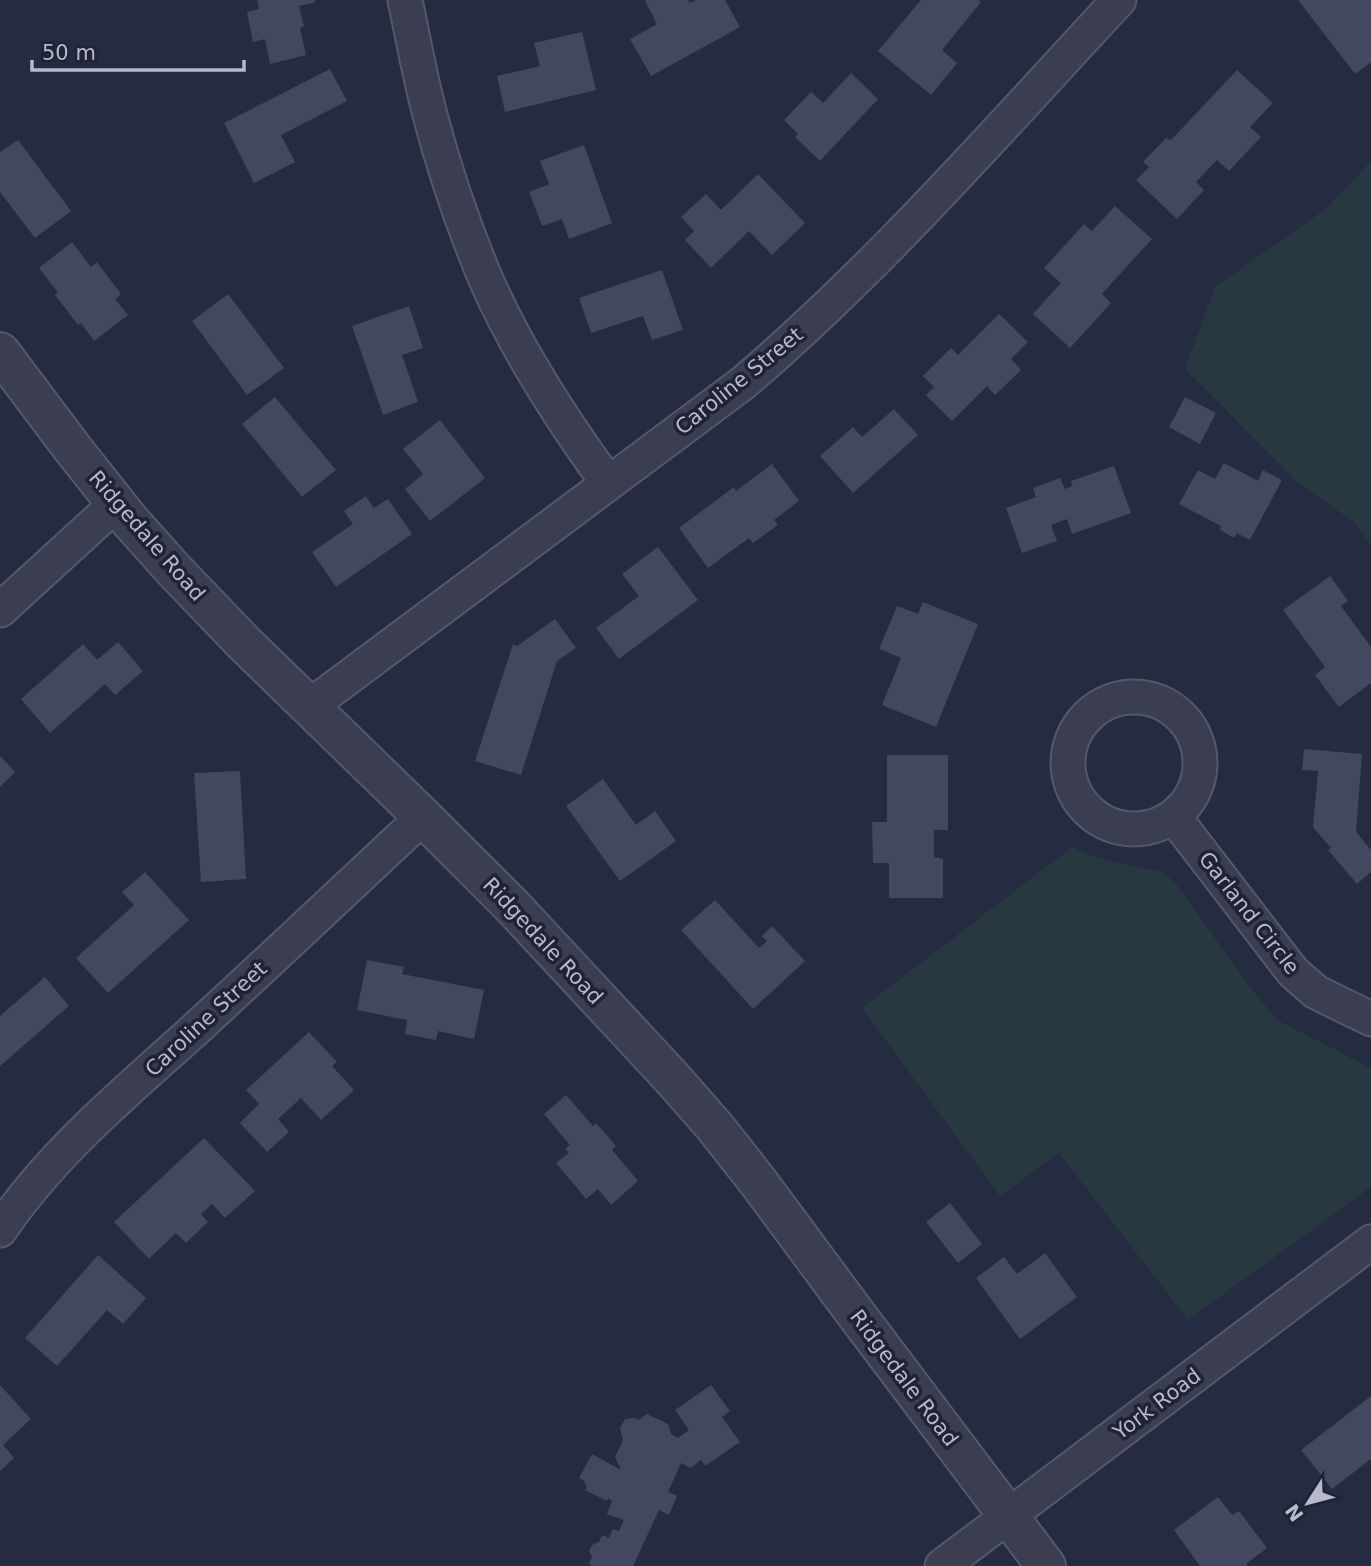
<svg xmlns="http://www.w3.org/2000/svg" width="1371" height="1566" font-family="'DejaVu Sans',sans-serif">
  <style>
    .green { fill: #273841 }
    .building { fill: #414860 }
    .lines { fill: none; stroke-linecap: round; stroke-linejoin: round }
    .minor-casing { stroke: #54596a; stroke-width: 37 }
    .tertiary-casing { stroke: #54596a; stroke-width: 42 }
    .minor { stroke: #3a3e50; stroke-width: 33 }
    .tertiary { stroke: #3a3e50; stroke-width: 38 }
    .labels { text-anchor: middle; stroke-width: 7; stroke-linejoin: round; paint-order: stroke }
    .street-label { font-size: 21px; fill: #b6baca; stroke: #1e2335 }
  </style>
  <rect width="100%" height="100%" fill="#252b40"/>
  <path class="green" d="M1371,161V545L1354,522L1296,481L1185,369L1215,287L1327,208Z
    M1072,847L1088,855L1119,863L1163,872L1178,886L1246,982L1277,1020L1371,1068V1187L1188,1320L1059,1153L1000,1196L862,1008Z"/>
  <path class="building" d="M257,0H315L316,2L299,6L304,26L300,28L306,55L270,64L265,39L253,42L247,12L259,9Z
    M647,0H688L690,3L696,0H725L740,27L651,76L630,39L657,24L645,1Z
    M921,0H978L981,2L942,50L957,63L931,95L878,51Z
    M1298,0H1371V62L1355,74Z
    M582,32L596,90L505,112L497,76L540,66L534,43Z
    M330,69L347,101L281,135L295,162L254,183L224,123Z
    M1237,70L1273,103L1250,127L1261,137L1229,171L1217,160L1196,182L1204,190L1177,219L1136,180L1149,167L1143,162L1166,138L1171,140Z
    M851,73L878,99L820,161L795,137L798,134L784,120L811,92L823,103Z
    M18,140L71,211L35,238L0,192V152Z
    M584,145L612,223L569,239L562,219L542,226L529,192L549,184L540,161Z
    M758,174L805,223L772,255L749,231L711,268L685,240L694,231L681,217L706,194L721,210Z
    M1115,206L1152,239L1102,294L1111,303L1070,348L1033,314L1061,283L1044,268L1084,224L1092,231Z
    M72,242L91,267L97,262L121,294L115,299L128,315L94,341L81,323L78,325L55,295L58,293L39,268Z
    M662,270L683,330L652,340L643,316L591,333L579,298Z
    M228,294L284,368L247,395L192,321Z
    M409,306L423,348L402,355L418,402L383,415L352,326Z
    M999,314L1028,342L1011,359L1021,370L995,395L987,386L952,421L926,395L934,387L923,376L951,348L958,355Z
    M275,397L336,470L302,497L242,424Z
    M1185,397L1216,413L1200,444L1169,427Z
    M894,409L918,435L853,493L820,456L853,427L862,437Z
    M440,420L485,478L430,521L405,489L423,474L403,449Z
    M1224,463L1258,481L1263,470L1282,480L1250,540L1237,533L1234,538L1220,530L1221,526L1179,504L1198,470L1215,479Z
    M772,464L799,501L774,520L778,525L753,543L749,538L708,568L679,528L734,487L736,491Z
    M1114,466L1131,513L1072,534L1067,519L1051,525L1057,541L1022,553L1006,508L1036,497L1033,488L1060,478L1065,489L1072,486L1071,481Z
    M366,496L374,508L388,499L412,534L336,587L312,552L353,524L344,511Z
    M658,547L698,600L619,659L596,628L639,596L622,574Z
    M1330,576L1348,601L1341,606L1371,647V683L1339,707L1315,675L1325,667L1283,610Z
    M923,602L978,624L936,727L882,705L901,658L879,649L897,606L918,614Z
    M555,619L576,648L557,661L521,775L475,761L513,644L517,646Z
    M118,642L143,671L115,695L105,684L50,733L21,699L83,644L97,660Z
    M1304,749L1362,754L1356,832L1371,850V872L1357,884L1328,850L1331,848L1313,827L1318,771L1302,770Z
    M887,755H948V830H934V857L943,859V898H889V863H873L872,822H887Z
    M0,756L15,772L0,787Z
    M240,771L246,879L201,882L194,773Z
    M603,779L636,825L655,811L676,841L620,881L566,806Z
    M145,872L189,920L108,993L76,958L134,905L122,892Z
    M715,900L759,948L767,941L762,936L772,926L805,961L753,1009L681,930Z
    M367,960L404,967L402,974L484,990L474,1039L438,1031L436,1040L405,1034L407,1020L357,1010Z
    M45,977L69,1006L0,1066V1016Z
    M309,1032L337,1062L332,1066L354,1090L321,1120L301,1098L278,1119L289,1132L267,1152L240,1123L259,1104L246,1090Z
    M566,1095L593,1126L596,1123L616,1146L612,1150L638,1181L611,1205L598,1189L586,1199L556,1163L569,1153L565,1149L570,1145L544,1114Z
    M204,1138L255,1191L225,1218L212,1204L201,1214L208,1222L186,1243L176,1233L149,1259L114,1222Z
    M950,1203L982,1244L958,1263L926,1222Z
    M1045,1253L1077,1297L1020,1339L976,1278L1004,1257L1017,1274Z
    M98,1255L146,1298L123,1324L107,1310L57,1366L25,1338Z
    M0,1385L31,1419L3,1445L14,1458L0,1471Z
    M711,1385L730,1411L722,1417L740,1442L705,1466L701,1460L691,1468L681,1463L668,1492L677,1496L669,1515L659,1510L633,1566H593L589,1564L592,1557L589,1551L592,1545L599,1542L602,1535L609,1538L613,1529L619,1531L624,1520L607,1514L612,1501L608,1498L607,1501L585,1490L587,1487L583,1480L579,1478L592,1454L621,1470L615,1457L623,1440L620,1428L625,1419L635,1418L639,1420L647,1414L668,1424L671,1434L678,1438L689,1430L675,1410Z
    M1371,1396V1459L1332,1489L1301,1450Z
    M1218,1497L1232,1515L1239,1511L1267,1548L1246,1564L1248,1566H1200L1174,1530Z"/>
  <g class="lines">
    <defs>
      <path id="minor" d="M405,0C413,38 420,77 430,115C445,172 464,228 487,282C519,354 562,420 608,483
        M0,610L116,504
        M1068 763a66 66 0 1 1 132 0a66 66 0 1 1-132 0Z
        M310,706L743,383C879,267 997,131 1119,0
        M1174,817L1293,972L1316,992L1371,1019
        M0,1230C54,1150 130,1089 201,1024C275,956 349,886 423,817
        M942,1566L1371,1242"/>
      <path id="tertiary" d="M0,352L73,449L131,522L173,569L244,643L423,817L514,908L672,1078L715,1127L759,1183L853,1310L1046,1566"/>
    </defs>
    <use href="#minor" class="minor-casing"/>
    <use href="#tertiary" class="tertiary-casing"/>
    <use href="#minor" class="minor"/>
    <use href="#tertiary" class="tertiary"/>
  </g>
  <g class="labels">
    <g class="street-label">
      <text transform="translate(739 381) rotate(-39)" y="7">Caroline Street</text>
      <text transform="translate(147 536) rotate(49)" y="7">Ridgedale Road</text>
      <text transform="translate(1249 913) rotate(52)" y="7">Garland Circle</text>
      <text transform="translate(543 941) rotate(47)" y="7">Ridgedale Road</text>
      <text transform="translate(206 1019) rotate(-43)" y="7">Caroline Street</text>
      <text transform="translate(904 1378) rotate(53)" y="7">Ridgedale Road</text>
      <text transform="translate(1157 1404) rotate(-37)" y="7">York Road</text>
    </g>
  </g>
  <g transform="translate(1308 1503) rotate(234)" stroke="#1e2335" stroke-width="5" paint-order="stroke">
  <path d="M0-5L12 26L0 18L-12 26Z" fill="#b6baca"/>
  <text y="-10" font-size="19" font-weight="bold" text-anchor="middle" fill="#b6baca">N</text>
  </g>
  <path d="M32 60v10h212v-10" fill="none" stroke="#b6baca" stroke-width="3.5"/>
  <text x="42" y="60" font-size="21" fill="#b6baca" stroke="#1e2335" stroke-width="5" paint-order="stroke">50 m</text>
</svg>
